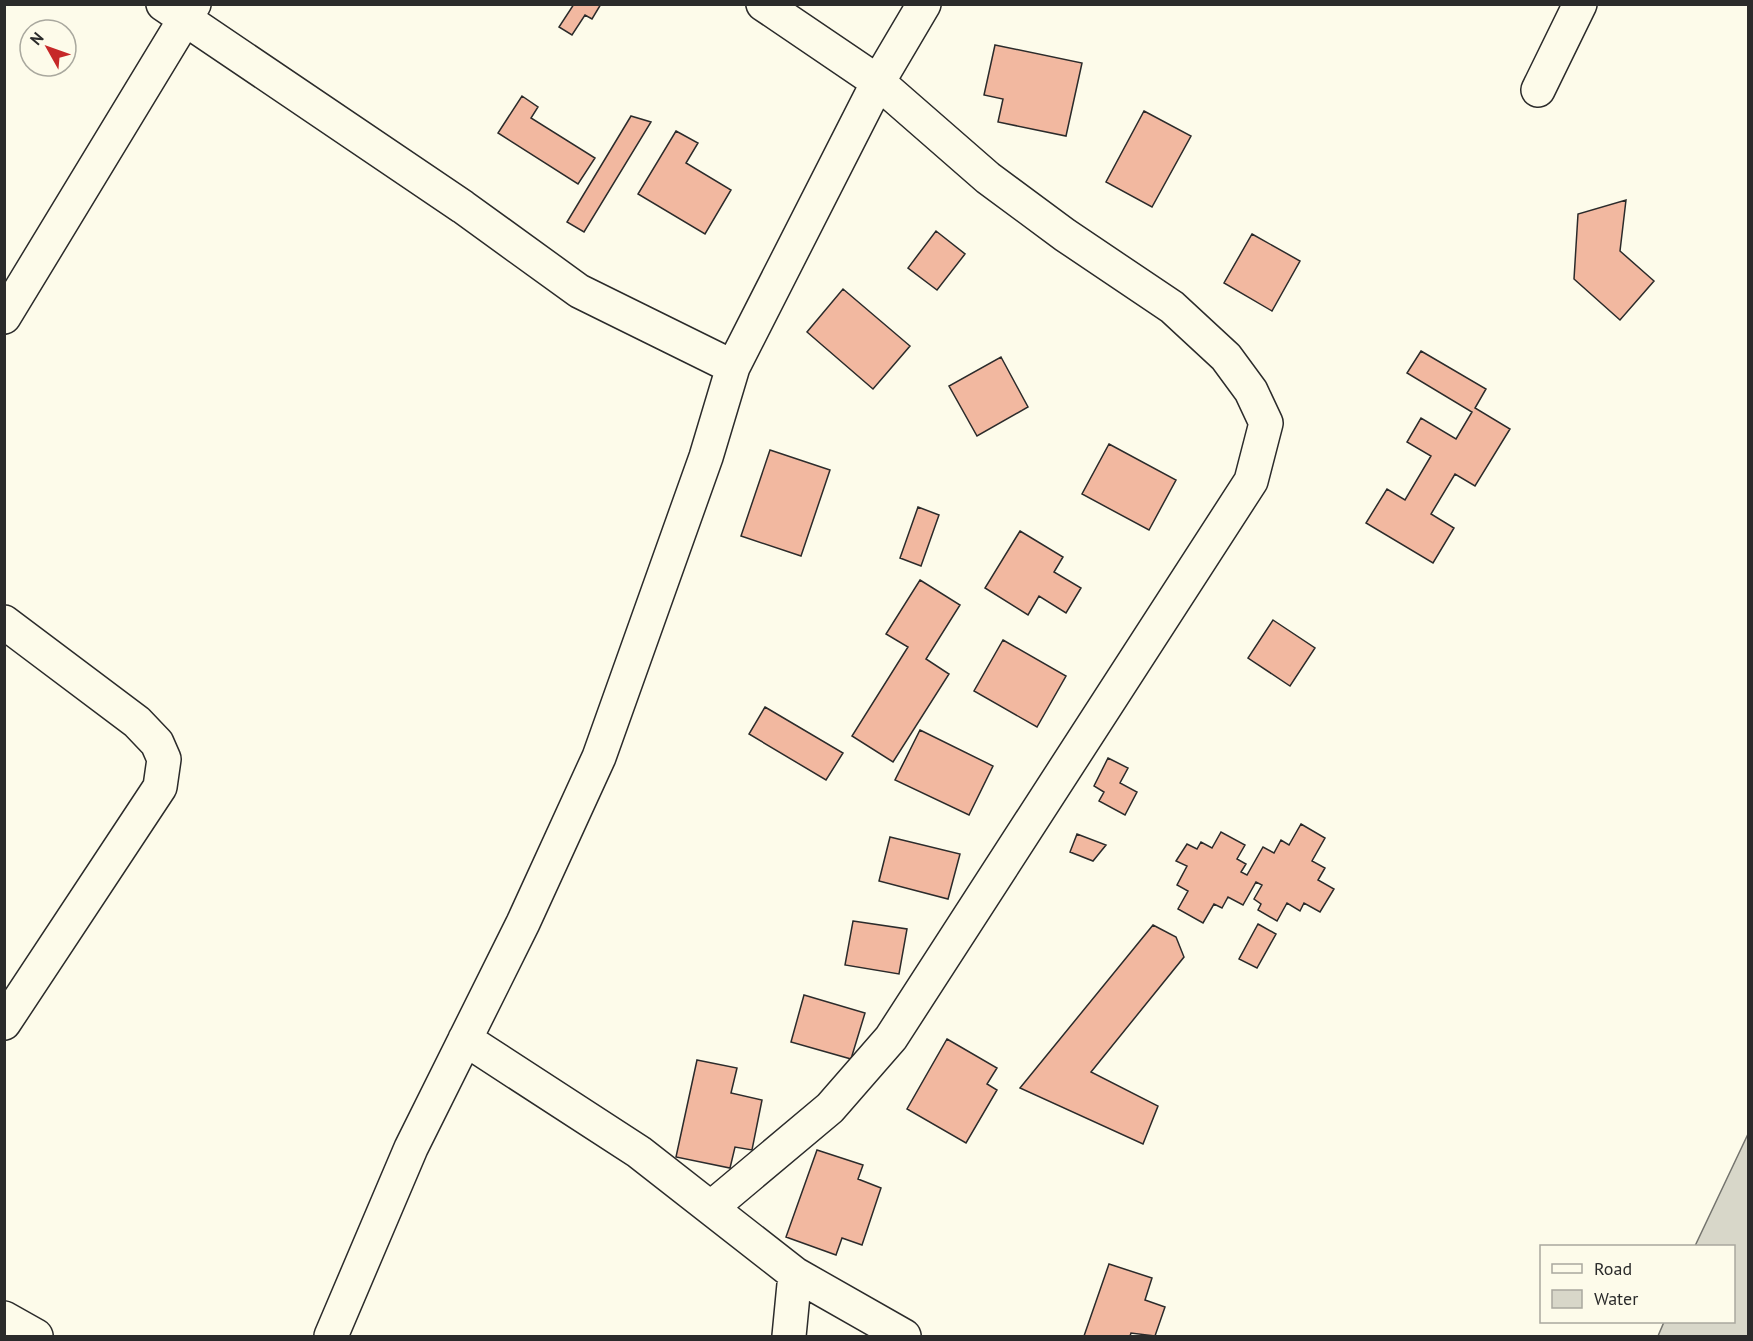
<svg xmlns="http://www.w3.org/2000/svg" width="1753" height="1341" font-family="'PT Sans',sans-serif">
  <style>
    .water { fill: #d8d7c9; stroke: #74746e; stroke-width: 1.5 }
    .building { fill: #f2b8a0; stroke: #2b2b2b; stroke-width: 1.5 }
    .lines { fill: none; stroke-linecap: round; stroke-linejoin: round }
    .minor-casing { stroke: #2b2b2b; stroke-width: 36 }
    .minor { stroke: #fdfbea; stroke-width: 33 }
  </style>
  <rect width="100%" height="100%" fill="#fdfbea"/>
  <path class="water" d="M1748,1134V1336H1658L1664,1322H1734V1246H1695Z"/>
  <path class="building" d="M574,4H601L592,19L585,15L572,35L559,27Z
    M995,45L1082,63L1066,136L998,122L1003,99L984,95Z
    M522,96L538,107L531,118L595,158L578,184L498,133Z
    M1144,111L1191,136L1152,207L1106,182Z
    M631,116L651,122L584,232L567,222Z
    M676,131L698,143L686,163L731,190L705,234L638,194Z
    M1626,200L1620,251L1654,281L1620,320L1574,279L1578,214Z
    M936,231L965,254L937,290L908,268Z
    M1252,234L1300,261L1272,311L1224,283Z
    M843,289L910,346L873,389L807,332Z
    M1421,351L1486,389L1475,408L1510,429L1475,486L1455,474L1431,514L1454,528L1433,563L1366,523L1387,489L1405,500L1431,456L1407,442L1421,418L1456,439L1472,412L1407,373Z
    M1001,357L1028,407L977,436L949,386Z
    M1109,444L1176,480L1149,530L1082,494Z
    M770,450L830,470L801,556L741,536Z
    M918,507L939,515L921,566L900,558Z
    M1020,531L1063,557L1054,572L1081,588L1066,613L1039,596L1028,615L985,588Z
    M920,580L960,605L926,659L949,674L893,762L852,736L908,647L886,634Z
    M1273,620L1315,648L1290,686L1248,658Z
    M1003,640L1066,676L1037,727L974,691Z
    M765,707L843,753L826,780L749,734Z
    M920,730L993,766L969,815L895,780Z
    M1108,758L1128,768L1120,783L1137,792L1125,815L1099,801L1104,792L1094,786Z
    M1301,824L1325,838L1312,861L1325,868L1318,880L1334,889L1320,912L1304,903L1300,911L1287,903L1277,921L1258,910L1261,904L1254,899L1262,885L1256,882L1243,905L1228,897L1222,908L1214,904L1203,923L1178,909L1188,891L1177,885L1187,866L1176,861L1187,844L1197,849L1201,842L1212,848L1221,832L1245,845L1237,859L1246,864L1241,872L1247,875L1263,847L1274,853L1281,840L1289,845Z
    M1077,834L1106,845L1093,861L1070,852Z
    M890,837L960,854L948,899L879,881Z
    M853,921L907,929L899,974L845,965Z
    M1258,924L1276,934L1257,968L1239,959Z
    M1153,925L1176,937L1184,957L1091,1072L1158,1106L1143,1144L1020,1088Z
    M804,995L865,1013L851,1059L791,1042Z
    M947,1039L997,1068L987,1084L997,1090L966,1143L907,1109Z
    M697,1060L737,1068L731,1093L762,1100L752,1150L735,1147L730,1168L676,1157Z
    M817,1150L863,1165L858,1179L881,1188L862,1245L842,1238L836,1255L786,1237Z
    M1109,1264L1152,1278L1145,1300L1165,1307L1155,1336L1131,1333L1130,1336H1084Z"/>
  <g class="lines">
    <defs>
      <path id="minor" d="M163,4L463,207L579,291L733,367
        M1538,90L1580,4
        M4,317L194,4
        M4,622L137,722L157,743L164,759L160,787L4,1023
        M465,1039L639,1152L795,1274L904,1336
        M712,1207L830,1108L891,1038L1251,481L1266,423L1251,391L1226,357L1172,307L1065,235L988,178L878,82L763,4
        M4,1318L36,1336
        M331,1336L411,1148L523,923L599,757L706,457L733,367L878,82L924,4
        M789,1336L795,1274"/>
    </defs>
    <use href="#minor" class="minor-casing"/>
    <use href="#minor" class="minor"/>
  </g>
  <rect width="1753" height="1341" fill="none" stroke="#2b2b2b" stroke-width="12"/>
  <rect x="1540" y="1245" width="195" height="78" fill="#fdfbea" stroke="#a9a89e" stroke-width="1.5"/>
  <rect x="1552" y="1264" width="30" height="9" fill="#fdfbea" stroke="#a9a89e" stroke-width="1.5"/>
  <text x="1594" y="1275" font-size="18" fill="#2b2b2b">Road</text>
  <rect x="1552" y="1290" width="30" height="18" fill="#d8d7c9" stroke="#a9a89e" stroke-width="1.5"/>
  <text x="1594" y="1305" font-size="18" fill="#2b2b2b">Water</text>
  <g transform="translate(48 48) rotate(310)"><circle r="28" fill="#fdfbea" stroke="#a9a89e" stroke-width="1.5"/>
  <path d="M0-4.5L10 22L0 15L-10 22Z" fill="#c62828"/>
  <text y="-9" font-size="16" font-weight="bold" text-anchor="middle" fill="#2b2b2b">N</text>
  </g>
</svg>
